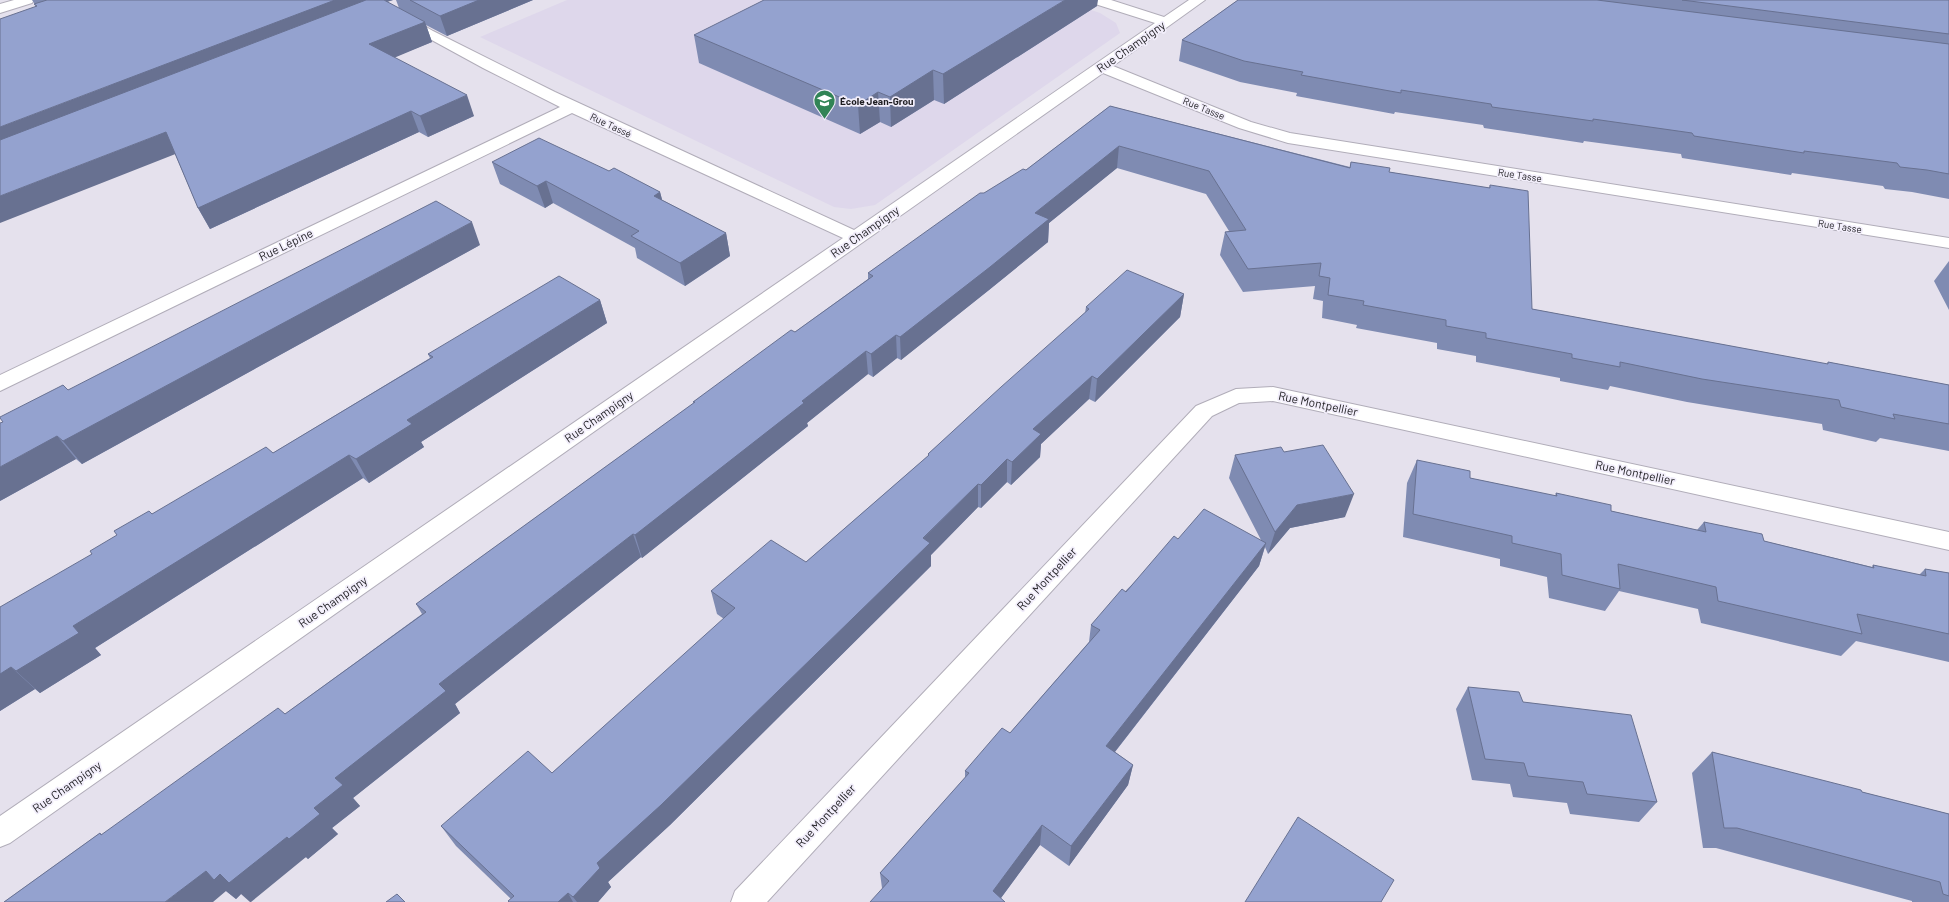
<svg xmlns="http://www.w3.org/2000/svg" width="1949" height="902" font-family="Barlow,sans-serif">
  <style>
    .built { fill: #ded7eb }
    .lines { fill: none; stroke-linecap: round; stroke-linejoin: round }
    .minor-casing { stroke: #b1adb9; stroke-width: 2 }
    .minor { fill: #fff; fill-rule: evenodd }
    .wall { fill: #7f8bb2 }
    .shaded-wall { fill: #687191 }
    .building { fill: #94a2cf; stroke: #687191 }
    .labels { text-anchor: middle; stroke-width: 3.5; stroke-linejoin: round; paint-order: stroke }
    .far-poi-label { font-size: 10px; font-weight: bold; fill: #1e1d21; stroke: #f2eefb; text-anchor: start }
    .far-street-label { font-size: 10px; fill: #1e1d21; stroke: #f2eefb }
    .street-label { font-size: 12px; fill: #1e1d21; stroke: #f2eefb }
  </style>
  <rect width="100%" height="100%" fill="#e5e1ed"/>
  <path class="built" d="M567,0H1061L1100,13L1116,23L1120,33L875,205L851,209L834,207L480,37Z"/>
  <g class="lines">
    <defs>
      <path id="minor" d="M14,0H34L32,3L0,13V4Z
        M362,0H379L433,31L555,92L854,230L1155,23L1092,3L1090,0H1111L1164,17L1189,0H1205L1113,66L1251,122L1290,133L1949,238V248L1288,143L1239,128L1103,73L10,843L0,847V816L843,238L572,113L0,391V375L560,107L483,68L364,3Z
        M1273,387L1949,532V550L1273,401L1239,403L1212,416L767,902H731L735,891L1196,406L1236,389Z"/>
    </defs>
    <use href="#minor" class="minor-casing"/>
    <use href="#minor" class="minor"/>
  </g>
  <path class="wall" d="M32,0H393L387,2L399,8L396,0H533L447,36L426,25L432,42L394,57L474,116L428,137L419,132L210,229L198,208L175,154L36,7L34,4H35L34,3Z
    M1238,0H1949V199L1912,192L1885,189L1883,186L1792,173L1791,175L1682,158L1681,154L1584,141L1583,143L1484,128L1483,125L1395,112L1394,114L1296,96L1297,93L1240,82L1179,61L1182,40Z
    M1097,6L944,104L934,100L891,127L880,122L860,134L699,63L694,35Z
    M1110,106L1350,167L1351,162L1389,172L1489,188L1490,185L1532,309L1827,364L1828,362L1949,385V451L1880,438L1876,442L1823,430L1822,424L1687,402L1610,386L1608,390L1560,381V378L1476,362V356L1437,349V343L1356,328L1357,325L1322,318L1323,301L1313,299L1315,286L1243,292L1220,255L1225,232L1229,231L1206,194L1117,168L1049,223L1048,242L989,290L901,360L897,358L873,377L868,374L807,423L808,426L642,558L641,557L455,704L460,713L353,798L360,806L332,828L338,834L308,859L306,857L241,894L236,899L226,891L4,902L100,833L102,835L285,714L422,614L416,604L694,403L693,402L795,332L868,279V273L984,193L1026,170Z
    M492,162L609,171L660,192L662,200L726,233L730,256L685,286L637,258L635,248L553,203L545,208L500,184Z
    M480,245L82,464L76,459L0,501L68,390Z
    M1949,261V310L1934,281Z
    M1184,294L1180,317L1095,402L1089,399L1041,444L1040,457L1011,485L1007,482L981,508L978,507L931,555V566L670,825L608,882L611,887L598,902H509L511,899L456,846L441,826L552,773L724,619L717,614L711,591L806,562L928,456V454L1085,313L1086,307Z
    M600,300L607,323L421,442L424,447L369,483L363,478L95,648L101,655L40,693L35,689L0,711V614L92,554L152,514L273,453L430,358L428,354Z
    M1284,452L1345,517L1290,528L1268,554L1265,547L1259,566L1115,752L1133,765L1128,785L1069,866L1040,845L1001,898L882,888L880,873L965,778V771L1010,733L1089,642L1091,625L1178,539L1261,540L1229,478L1235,455Z
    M1417,460L1470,478L1555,496L1556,493L1611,511L1697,530L1704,522L1764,541L1872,567L1873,565L1919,575L1925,569L1949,573V662L1856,641L1841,656L1701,623L1698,609L1619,591L1605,611L1549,598L1547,577L1500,566V559L1403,537L1407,483Z
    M1468,687L1523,702L1657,802L1639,822L1570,814L1567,803L1513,797L1510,784L1472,780L1456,709Z
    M1712,752L1862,792L1949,814V902H1912V901L1716,848H1703L1692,773Z"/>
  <path class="shaded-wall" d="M335,0H368L0,153V127Z
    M385,0H393L386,2Z
    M479,0H533L447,36L440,16Z
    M1065,0H1098L1097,6L944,104L943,74Z
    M425,22L432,42L377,65L369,44Z
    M933,70L934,100L891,127L890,97Z
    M878,92L880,122L860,134L858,105Z
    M467,95L474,116L428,137L420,116Z
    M411,111L419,132L210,229L198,208Z
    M166,132L178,153L0,223V196Z
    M1119,146L1117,168L1049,223L1048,242L989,290L901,360L900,337L1035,213Z
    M546,181L553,203L545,208L537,186Z
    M660,192L666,214L654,196Z
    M472,222L480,245L82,464L63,441Z
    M726,233L730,256L685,286L680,263Z
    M1184,294L1180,317L1095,402L1097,379Z
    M600,300L607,323L421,442L424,447L369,483L356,459L407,420Z
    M896,335L897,358L873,377L871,354Z
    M866,351L868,374L807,423L808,426L642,558L635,535L802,401Z
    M1092,376L1089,399L1041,444L1040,457L1011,485L1012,462L1033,429Z
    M57,436L76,459L0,501V467Z
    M349,455L363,478L95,648L101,655L40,693L16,671L73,626Z
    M1007,459V482L981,508V485Z
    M978,484V507L931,555V566L670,825L608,882L611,887L598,902H577L573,897L597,863Z
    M1354,494L1345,517L1290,528L1268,554L1275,532L1297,505Z
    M633,534L641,557L455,704L460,713L353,798L360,806L332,828L338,834L308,859L306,857L251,902H250L241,894L236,899L226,891L213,902H165L206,871L314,808L335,778L439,684Z
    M1266,543L1259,566L1103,767L1106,746Z
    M11,667L35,689L0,711V674Z
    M1133,765L1128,785L1069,866L1071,846Z
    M1042,825L1040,845L998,902L993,891Z
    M568,893L573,902H558Z"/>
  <path class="building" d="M47,0H335L0,127V19L37,6L34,4Z
    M366,0H384L425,22L369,44L467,95L420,116L411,111L198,208L166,132L0,196V140Z
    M410,0H479L440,16Z
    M764,0H1065L943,74L933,70L890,97L878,92L858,105L694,35Z
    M1238,0H1597L1949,44V174L1927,170L1900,167L1897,163L1804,151V153L1694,136L1692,133L1593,119V121L1492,107L1491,104L1401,90V93L1301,75L1303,72L1244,61L1182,40Z
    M1682,0H1949V34Z
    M1110,106L1350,168L1351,162L1390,168L1389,172L1490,188V185L1528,191L1532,309L1828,364V362L1949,385V424L1893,414L1895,419L1841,407L1839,400L1702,379L1620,362V367L1572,358V354L1486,338V333L1446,326V320L1363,305L1364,301L1328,295L1330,278L1319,276L1321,263L1248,269L1225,232L1246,230L1209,171L1119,146L1035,213L1049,219L990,267L900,337L896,335L871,354L866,351L802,401L804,403L635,535L633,534L439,684L446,691L335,778L343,785L314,808L320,814L289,839L287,837L229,883L220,874L214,880L206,871L165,902H4L100,833L101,835L278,708L285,714L426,612L416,604L695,402H693L791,330L795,332L873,276L868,273L980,193H984L1023,169L1026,170Z
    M539,138L609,171L614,168L660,192L654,196L726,233L680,263L631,236L639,231L546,181L537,186L492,162Z
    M436,201L472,222L63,441L57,436L0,467V423L3,422L0,418V417L63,385L68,390Z
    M1127,270L1184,294L1097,379L1092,376L1033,429L1041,434L1012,462L1007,459L981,485L978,484L923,538L930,543L661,805L597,863L600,868L573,897L568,893L558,902H509L508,901L514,896L441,826L528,751L552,773L735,608L711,591L771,540L806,562L929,455L928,454L1001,387L1089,309L1086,307Z
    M559,276L600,300L407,420L412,424L356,459L349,455L73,626L79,633L16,671L11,667L0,674V607L92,554L90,551L117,535L114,531L149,511L152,514L266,447L273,453L433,357L428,354Z
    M1323,445L1354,494L1297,505L1275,532L1235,455L1281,447L1284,452Z
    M1417,460L1470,471V478L1557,496L1556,493L1611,505V511L1706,532L1704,522L1762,534L1764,541L1874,568L1873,565L1926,576L1925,569L1949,573V634L1857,614L1862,634L1718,601L1716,587L1618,564L1620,589L1562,575L1561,554L1512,543V536L1413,514Z
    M1204,509L1266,543L1106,746L1133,765L1071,846L1042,825L993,891L1005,902H870L889,881L880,873L969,773L965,771L1002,728L1010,733L1100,630L1091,625L1122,589L1126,592L1174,536L1178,539Z
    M1468,687L1519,692L1523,702L1631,715L1657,802L1587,794L1583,782L1528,776L1524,763L1485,759Z
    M1712,752L1861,790L1862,792L1949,814V896L1943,894L1940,882L1737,828H1724Z
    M1298,817L1394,880L1381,902H1245Z
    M397,894L405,902H386Z"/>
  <defs>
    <symbol id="school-pin" viewBox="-11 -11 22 30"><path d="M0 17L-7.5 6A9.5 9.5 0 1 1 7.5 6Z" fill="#318456" stroke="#f2eefb"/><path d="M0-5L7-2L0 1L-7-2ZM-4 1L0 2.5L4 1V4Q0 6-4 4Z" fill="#fff"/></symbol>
  </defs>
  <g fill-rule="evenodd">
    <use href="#school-pin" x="812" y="88" width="25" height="34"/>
  </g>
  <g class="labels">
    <g class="far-poi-label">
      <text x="840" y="105">École Jean-Grou</text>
    </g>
    <g class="far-street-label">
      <text transform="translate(1204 108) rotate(22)" y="4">Rue Tasse</text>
      <text transform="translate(611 125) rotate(25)" y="4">Rue Tassé</text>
      <text transform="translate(1520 175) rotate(9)" y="4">Rue Tasse</text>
      <text transform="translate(1840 226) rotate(9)" y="4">Rue Tasse</text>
    </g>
    <g class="street-label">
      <text transform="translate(1131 47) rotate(-35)" y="4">Rue Champigny</text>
      <text transform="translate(865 232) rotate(-35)" y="4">Rue Champigny</text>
      <text transform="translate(286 245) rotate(-26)" y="4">Rue Lépine</text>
      <text transform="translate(1318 404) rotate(12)" y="4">Rue Montpellier</text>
      <text transform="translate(599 417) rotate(-35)" y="4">Rue Champigny</text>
      <text transform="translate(1635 473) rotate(12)" y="4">Rue Montpellier</text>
      <text transform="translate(1047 579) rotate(-47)" y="4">Rue Montpellier</text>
      <text transform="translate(333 602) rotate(-35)" y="4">Rue Champigny</text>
      <text transform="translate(67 787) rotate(-35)" y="4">Rue Champigny</text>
      <text transform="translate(826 816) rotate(-47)" y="4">Rue Montpellier</text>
    </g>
  </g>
</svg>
